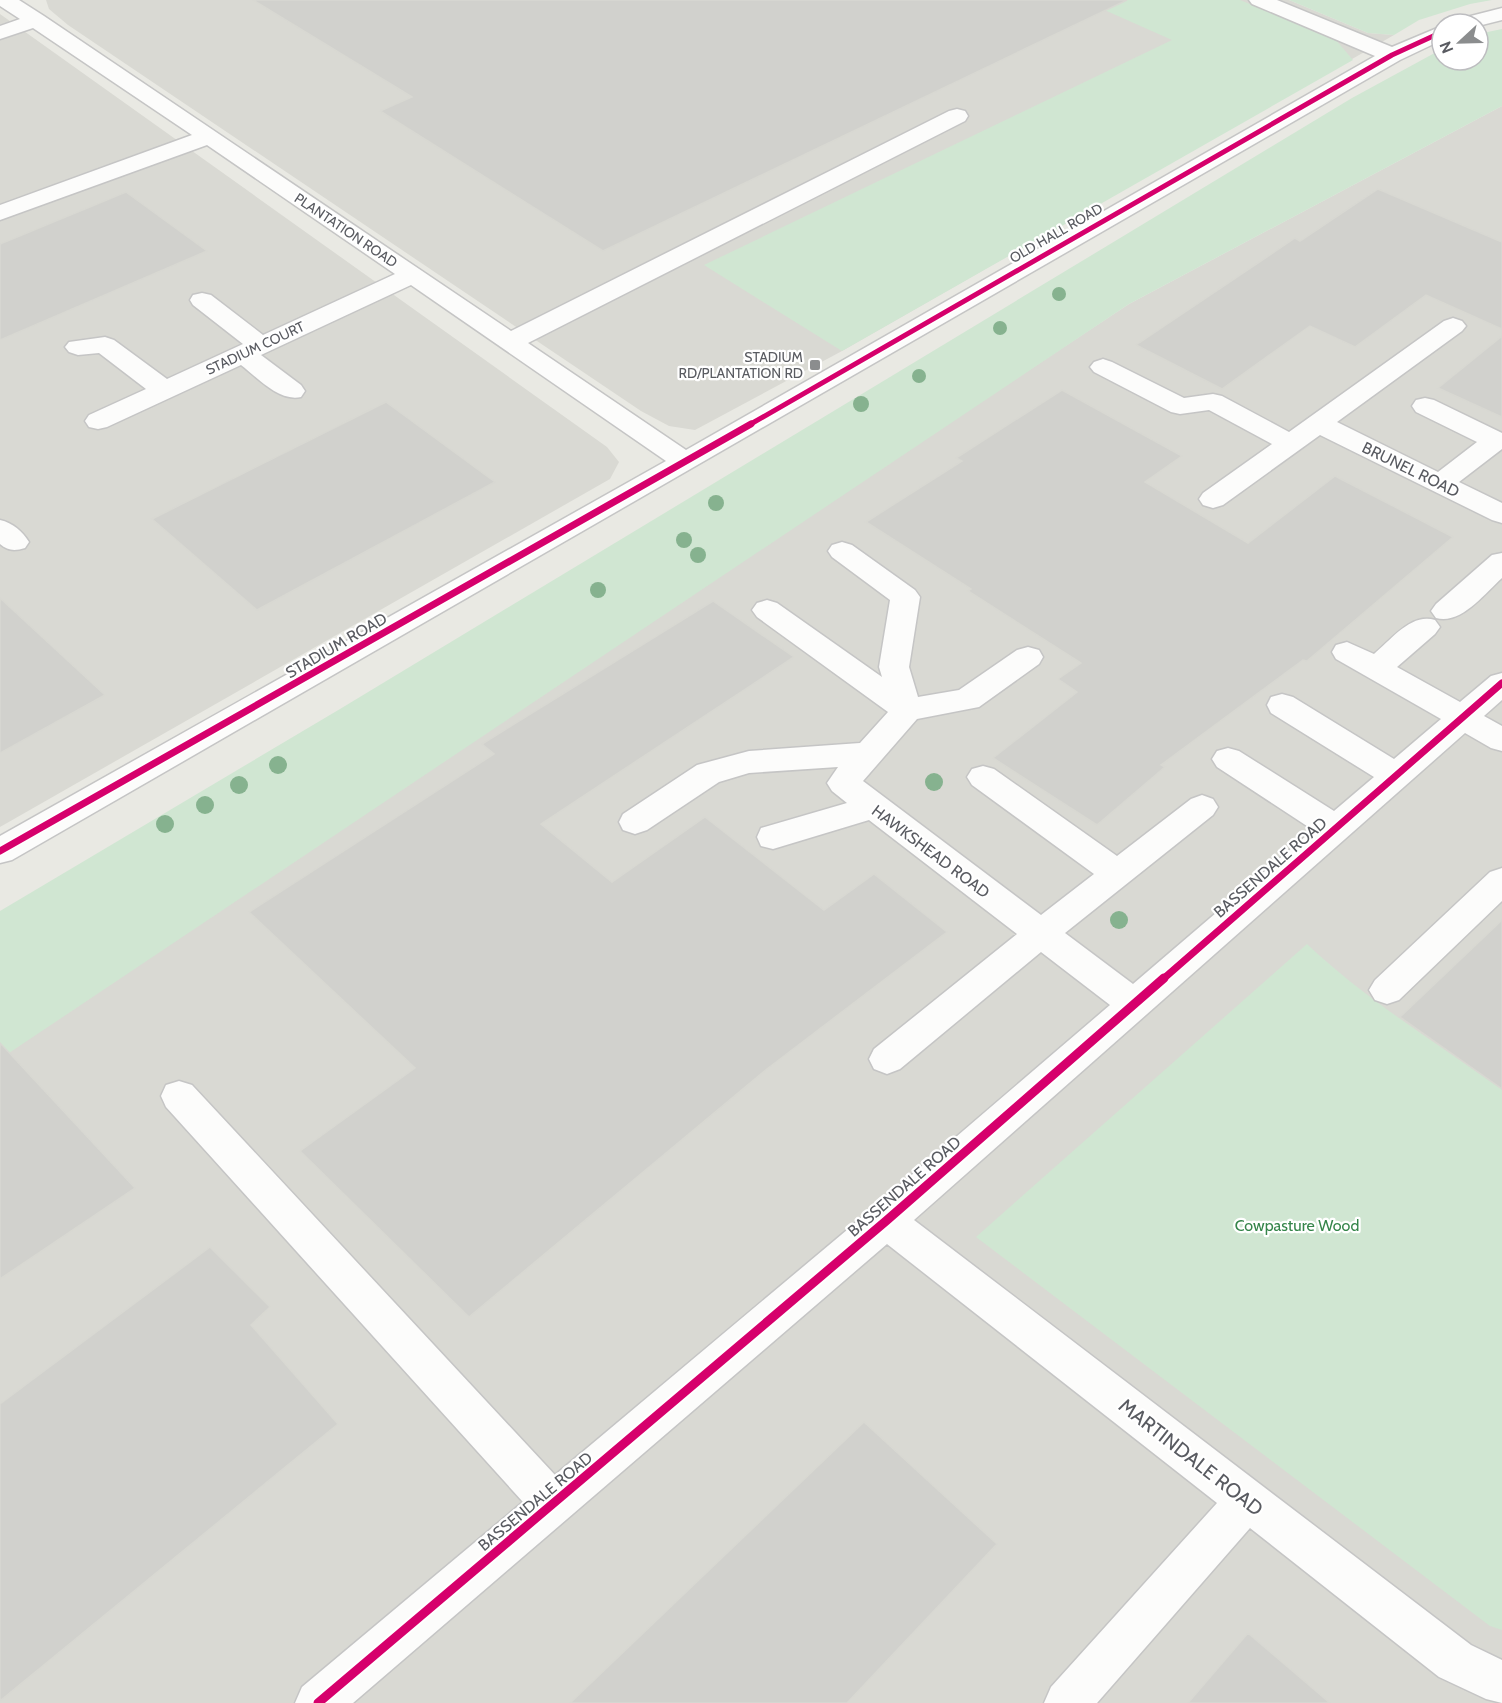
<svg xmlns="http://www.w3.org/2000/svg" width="1502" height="1703" font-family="Cabin,sans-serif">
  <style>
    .industrial { fill: #d9d9d3 }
    .green { fill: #d0e6d2 }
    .building { fill: #d1d1cd; stroke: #d8d8d2; stroke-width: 1.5 }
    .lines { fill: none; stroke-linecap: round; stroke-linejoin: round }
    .minor-casing { stroke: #c5c5c5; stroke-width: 3 }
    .minor { fill: #fcfcfb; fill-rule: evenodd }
    .cycleway-far2-casing { stroke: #fff; stroke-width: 8 }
    .cycleway-far1-casing { stroke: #fff; stroke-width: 10 }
    .cycleway-casing { stroke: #fff; stroke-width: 13 }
    .cycleway-far2 { stroke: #d6006c; stroke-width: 5 }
    .cycleway-far1 { stroke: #d6006c; stroke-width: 7 }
    .cycleway { stroke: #d6006c; stroke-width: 9 }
    .tree { fill: #86b28f }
    .poi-dot { fill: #8b8d8e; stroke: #fff; stroke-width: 2 }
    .labels { text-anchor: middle; stroke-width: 4.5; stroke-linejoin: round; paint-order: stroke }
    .far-street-label { font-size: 14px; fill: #595b61; stroke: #fff }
    .far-poi-label { font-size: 14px; fill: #595b61; stroke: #fff; text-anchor: end }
    .street-label { font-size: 16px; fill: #595b61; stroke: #fff }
    .park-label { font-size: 16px; fill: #35854a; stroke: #fff }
    .near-street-label { font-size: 20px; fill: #595b61; stroke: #fff }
  </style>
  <rect width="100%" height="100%" fill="#e9e9e3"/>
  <path class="industrial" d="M46,0H1289L1368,33L1394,35L842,351L695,430L669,426L641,411L68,25L49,9Z
    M0,14L607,447L619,462L610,479L0,827Z
    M1502,106V1703H0V1052L1129,304Z"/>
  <path class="green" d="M1082,0H1240L1335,39L1353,60L842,351L704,265L1172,40Z
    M1289,0H1492L1470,4L1419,20L1394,35L1368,33Z
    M1502,29V106L1129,304L0,1059V911L340,709L1352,98L1442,49V60H1478V34Z
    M1307,944C1365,999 1436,1043 1502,1089V1630L1490,1626L976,1237Z"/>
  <path class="building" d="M253,0H1127L603,251L380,111L412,97Z
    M1378,189L1502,242V329L1426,295L1355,347L1310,326L1222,389L1136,345L1295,238L1300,241Z
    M126,192L207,251L0,340V244Z
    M1502,336V417L1438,388Z
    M1062,390L1182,456L1145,482L1248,543L1335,476L1453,537L1307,661L1303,660L1161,765L1165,767L1097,825L993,758L1077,692L1058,679L1081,663L968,591L971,589L866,522L962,461L956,458Z
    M386,402L495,482L257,610L152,519Z
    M0,598L105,695L0,753Z
    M713,601L794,657L541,824L612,882L705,817L824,910L874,874L947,932L767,1069L469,1317L300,1151L415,1068L249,912L494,754L482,744Z
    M1502,920V1089L1400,1017Z
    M0,1043L135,1188L0,1279Z
    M210,1247L270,1307L251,1325L338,1424L0,1701V1404Z
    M864,1422L997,1544L847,1703H570Z
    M1248,1633L1330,1703H1188Z"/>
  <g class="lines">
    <defs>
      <path id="minor" d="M0,0H19L44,16L511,331L949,111L957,109L965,111L968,116L965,121L528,343L686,450L1375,56L1252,4L1249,0H1277L1392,47L1442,26V40L1400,60L12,860L0,863V836L666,461L411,285L261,355L301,385L305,391L301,397C279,402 258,378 241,365L107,427L98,429L89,427L85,421L89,415L146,389L99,353L78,355L69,352L65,347L69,342L105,337L114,340L167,379L243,344L193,305L190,300L193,295L202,293L211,295L263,335L395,274L207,145L0,220V205L192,135L33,28L0,39V26L20,19L0,6Z
        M1502,8V20L1478,26V24H1452L1455,20Z
        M1453,318L1462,321L1466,326L1462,331L1337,422L1438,472L1477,442L1416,412L1412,406L1416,400L1425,398L1434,400L1502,433V449L1459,482L1502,503V523L1492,520L1320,435L1223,505L1213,508L1203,505L1199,499L1203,493L1272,444L1209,410L1180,414L1171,412L1094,372L1090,367L1094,362L1103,359L1112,362L1184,398L1213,394L1222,396L1289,432L1444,321Z
        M0,520C13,523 22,531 29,542L25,548C15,551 8,551 0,544Z
        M842,542L852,545L915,590L920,597L909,667L918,697L959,690L1017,650L1028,647L1039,650L1043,657L1039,664L979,707L917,719L863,781L1041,915L1094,874L972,785L967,777L972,769L983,766L994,769L1117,856L1191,799L1202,795L1213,799L1218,807L1213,815L1065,933L1133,984L1313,830L1217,767L1212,759L1217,751L1228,748L1239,751L1334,811L1374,777L1271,713L1267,705L1271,697L1282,694L1293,697L1394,759L1441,719L1336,659L1332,652L1336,645L1347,642L1374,654C1392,639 1411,613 1435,620L1440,627L1435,634L1397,667L1460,702L1491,676L1502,673V700L1484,716L1502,726V751L1491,748L1465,733L914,1220L1471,1645L1502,1660V1703L1486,1699L1439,1677L1250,1528L1097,1703H1044L1051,1687L1217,1503L887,1244L353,1703H295L302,1687L523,1502L166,1107L161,1096L166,1085L179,1081L192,1085L555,1475L872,1209L1110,1005L1041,952L900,1069L887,1074L874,1069L869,1059L874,1049L1017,934L869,820L773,849L761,846L757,837L761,828L847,803L832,791L827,783L838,767L749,773L719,782L647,830L635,834L623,830L619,822L623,814L697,765L749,751L860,743L888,712L757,617L752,610L757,603L767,600L777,603L882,677L879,667L890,600L832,557L828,551L832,545Z
        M1502,553V578C1484,594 1461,625 1436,618L1431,611L1436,604L1492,555Z
        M1502,868V901L1399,1000L1387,1004L1375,1000L1369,990L1375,980L1490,872Z"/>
    </defs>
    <use href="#minor" class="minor-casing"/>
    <use href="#minor" class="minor"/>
    <defs>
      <path id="cycleway-far2" d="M749,425L1392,55L1442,32"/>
      <path id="cycleway-far1" d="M0,851L751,424
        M1162,980L1502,683"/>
      <path id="cycleway" d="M318,1703L886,1221L1164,978"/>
    </defs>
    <use href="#cycleway-far2" class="cycleway-far2-casing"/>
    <use href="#cycleway-far1" class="cycleway-far1-casing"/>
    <use href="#cycleway" class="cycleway-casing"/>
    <use href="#cycleway-far2" class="cycleway-far2"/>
    <use href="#cycleway-far1" class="cycleway-far1"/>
    <use href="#cycleway" class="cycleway"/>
  </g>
  <g class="tree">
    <circle cx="1059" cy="294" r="7"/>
    <circle cx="1000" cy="328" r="7"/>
    <circle cx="919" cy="376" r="7"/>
    <circle cx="861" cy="404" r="8"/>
    <circle cx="716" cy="503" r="8"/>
    <circle cx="684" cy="540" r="8"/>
    <circle cx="698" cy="555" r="8"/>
    <circle cx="598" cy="590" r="8"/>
    <circle cx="278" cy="765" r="9"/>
    <circle cx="934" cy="782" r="9"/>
    <circle cx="239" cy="785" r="9"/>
    <circle cx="205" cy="805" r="9"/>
    <circle cx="165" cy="824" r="9"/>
    <circle cx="1119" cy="920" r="9"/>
  </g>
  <rect class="poi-dot" x="809" y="359" width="12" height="12" rx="3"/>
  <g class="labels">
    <g class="far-street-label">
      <text transform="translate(346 230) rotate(34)" y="5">PLANTATION ROAD</text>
      <text transform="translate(1056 233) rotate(-30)" y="5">OLD HALL ROAD</text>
      <text transform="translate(255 348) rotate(-25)" y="5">STADIUM COURT</text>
    </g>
    <g class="far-poi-label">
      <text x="803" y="362">STADIUM<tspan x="803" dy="16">RD/PLANTATION RD</tspan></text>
    </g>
    <g class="street-label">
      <text transform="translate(1411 469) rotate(26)" y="6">BRUNEL ROAD</text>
      <text transform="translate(336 645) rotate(-30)" y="6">STADIUM ROAD</text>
      <text transform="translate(931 851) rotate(37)" y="6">HAWKSHEAD ROAD</text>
      <text transform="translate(1270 867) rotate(-41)" y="6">BASSENDALE ROAD</text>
      <text transform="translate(904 1186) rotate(-41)" y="6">BASSENDALE ROAD</text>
      <text transform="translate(535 1501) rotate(-40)" y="6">BASSENDALE ROAD</text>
    </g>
    <g class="park-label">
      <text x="1297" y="1231">Cowpasture Wood</text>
    </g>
    <g class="near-street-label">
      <text transform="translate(1191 1457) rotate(38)" y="7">MARTINDALE ROAD</text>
    </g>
  </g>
  <g transform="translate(1460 42) rotate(248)"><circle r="28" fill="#ffffff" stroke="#bdbdc0" stroke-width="1.5"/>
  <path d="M0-4.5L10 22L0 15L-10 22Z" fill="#8b8d8e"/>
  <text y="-9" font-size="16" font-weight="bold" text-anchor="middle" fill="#595b61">N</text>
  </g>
</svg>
